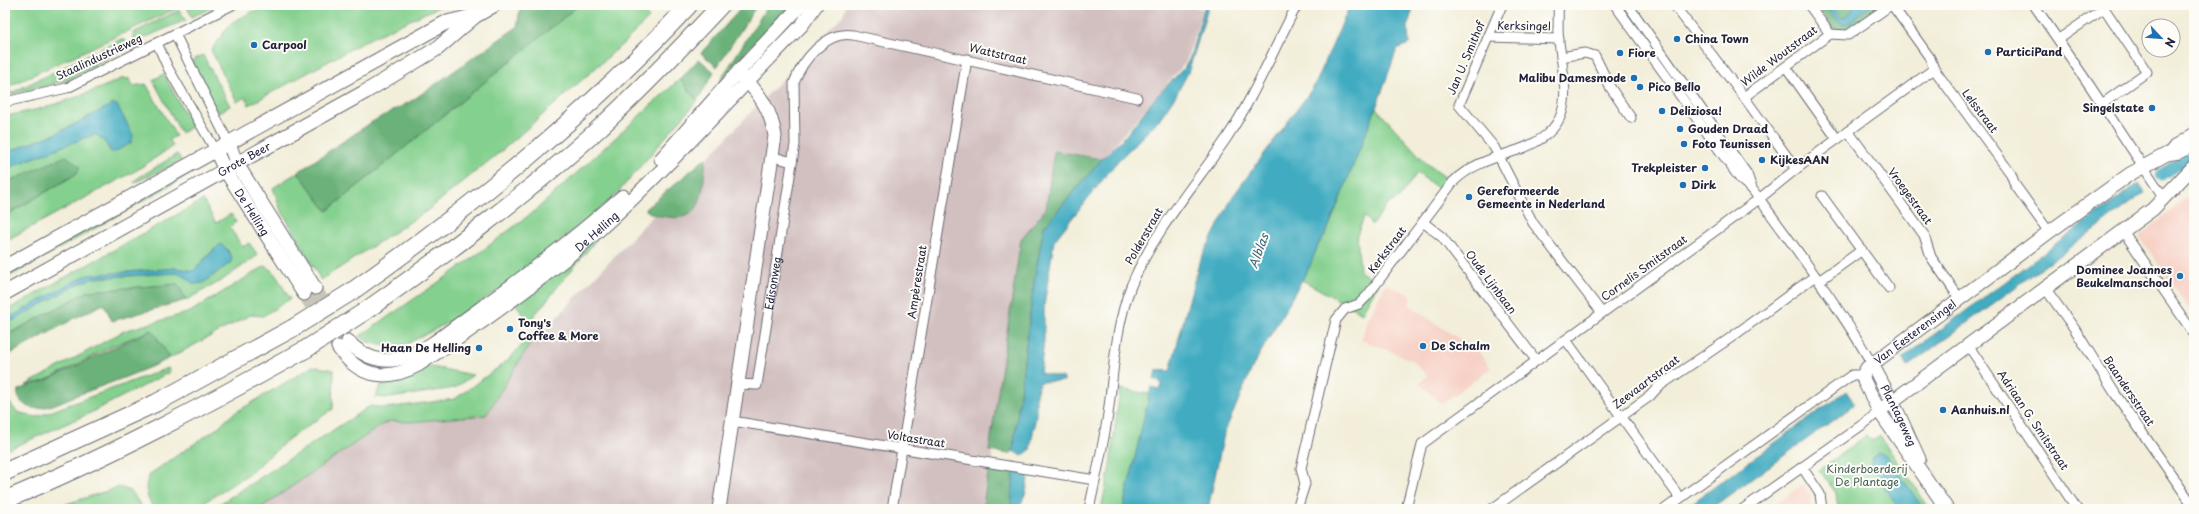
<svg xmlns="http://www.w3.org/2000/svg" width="2199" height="514" font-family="'Playpen Sans',sans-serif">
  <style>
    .built { fill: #f7d1c6 }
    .industrial { fill: #d2bfbf }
    .green { fill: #84d08e; stroke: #537964 }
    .forest { fill: #6bb279; stroke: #466a5a }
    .water { fill: #41abc1; stroke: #32667e }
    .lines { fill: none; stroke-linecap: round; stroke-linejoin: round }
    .canal { stroke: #41abc1; stroke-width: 11 }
    .secondary-tunnel { stroke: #c8c5b9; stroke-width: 13; stroke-dasharray: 13 6; stroke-linecap: butt }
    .street-casing { stroke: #6b6972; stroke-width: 11 }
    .secondary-casing { stroke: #6b6972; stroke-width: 15 }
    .primary-casing { stroke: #6b6972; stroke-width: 16 }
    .highway-casing { stroke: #6b6972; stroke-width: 19 }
    .street { stroke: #fff; stroke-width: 9 }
    .secondary { stroke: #fff; stroke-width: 13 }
    .primary { stroke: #fff; stroke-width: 14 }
    .highway { stroke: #fff; stroke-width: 17 }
    .highway-bridge-casing { stroke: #6b6972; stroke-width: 19; stroke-linecap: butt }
    .highway-bridge { stroke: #fff; stroke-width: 17 }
    .poi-dot { fill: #1f6fb2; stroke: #fdfcf7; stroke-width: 1.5 }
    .labels { text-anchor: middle; stroke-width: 4; stroke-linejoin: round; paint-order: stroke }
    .street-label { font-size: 11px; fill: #22223b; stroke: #fdfcf7 }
    .poi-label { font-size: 11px; font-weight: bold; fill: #22223b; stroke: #fdfcf7; text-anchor: start }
    .park-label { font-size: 11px; fill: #445f58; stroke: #fdfcf7 }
    .water-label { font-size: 12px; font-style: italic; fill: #306077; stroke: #fdfcf7 }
  </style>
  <rect width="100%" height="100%" fill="#fdfcf7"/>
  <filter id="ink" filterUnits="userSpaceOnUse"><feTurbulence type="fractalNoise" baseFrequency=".025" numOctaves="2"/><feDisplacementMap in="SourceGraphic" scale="8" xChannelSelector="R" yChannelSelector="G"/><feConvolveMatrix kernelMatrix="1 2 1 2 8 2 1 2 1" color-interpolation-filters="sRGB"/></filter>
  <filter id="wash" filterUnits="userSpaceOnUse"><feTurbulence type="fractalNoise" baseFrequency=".012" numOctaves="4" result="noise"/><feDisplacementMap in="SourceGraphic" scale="16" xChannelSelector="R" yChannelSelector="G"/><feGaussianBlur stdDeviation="0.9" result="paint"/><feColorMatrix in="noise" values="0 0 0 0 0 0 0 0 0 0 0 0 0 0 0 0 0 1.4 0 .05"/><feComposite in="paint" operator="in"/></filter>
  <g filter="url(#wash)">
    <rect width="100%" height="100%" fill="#f2eed9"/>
    <path class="built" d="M2194,192V316L2139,236Z
      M1386,284L1412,296L1409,304L1438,325L1479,352L1491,368L1443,403L1438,401L1419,383L1427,376L1412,360L1361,340L1369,317Z
      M1803,485L1811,494L1812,509H1768Z"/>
    <path class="industrial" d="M846,5H1184L1203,9L1186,62L1103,158L1055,151L1047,208L991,450L999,509H242L367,416L485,393L843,15Z"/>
    <path class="green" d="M5,5H184L5,88Z
      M186,5H219L192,17Z
      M265,5H443L371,38L249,105L245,97L237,102L211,50L231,23Z
      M579,5H638L649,18L625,42L505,148L428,210L321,280L280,208L273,188L298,172L327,211Z
      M179,10L186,20L134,42L133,33Z
      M121,39L126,41L128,46L68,80L5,96Z
      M203,55L230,106L218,113L191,61Z
      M164,74L192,127L181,133L153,80Z
      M123,78L130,79L133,86L146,84L176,136L169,140L173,146L137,170L5,241V216L76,174L80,167L5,183V169L92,135C101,133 107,144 110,152L133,135L113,104L60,132L5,153V116C47,109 84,96 123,78Z
      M680,79L697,101L613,198L505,286L449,322L407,344L392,348L368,342L360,336L462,266L537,209Z
      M1376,108L1425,162L1450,181L1442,191L1417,173L1400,197L1386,206L1372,225L1364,217L1357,235L1360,271L1378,284L1362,313L1302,280C1311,264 1314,248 1326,234Z
      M177,154L182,161L134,183L138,178Z
      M188,172L189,175L5,279V274Z
      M203,200L216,223L231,214L236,222L230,228L243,247L249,243L258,255L221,281L186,300L178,284L89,291L5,336V325L76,285L93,278L177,273L183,275L194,284L203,283L231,262L232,257L226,248L214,249L193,271L176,268L79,279L5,320V311Z
      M605,229L529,322L515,303Z
      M265,266C276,270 284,290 290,299L263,316L250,315L170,358L151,330L110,347L45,381L26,385L124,331L190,312Z
      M543,323L486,415L410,422L391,421L383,424L259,509H212L370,406L386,408L455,399L507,361Z
      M313,366L334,370L333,409L290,438L250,473L194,509H154C146,497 143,487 150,474L216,429L233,414Z
      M427,366L473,375L455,388L390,398L375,397L382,383C400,380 413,375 427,366Z
      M168,368L170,372L88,414L5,451V397L17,412L36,417Z
      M1120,389L1150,394L1123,509H1101L1109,472Z
      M1867,435L1872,441L1880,436L1930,509H1838L1836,493L1819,470Z
      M119,487L131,491L143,509H51Z"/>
    <path class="forest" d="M525,5H579L327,211L298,172L372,122L413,100L517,27L520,9Z
      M744,5H757L717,67L701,53Z
      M768,5H794L786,16L756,41L718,84Z
      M1816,5H1881L1838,36Z
      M699,59L714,72L697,101L680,79Z
      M1054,151L1102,159L1044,227L1035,275L1013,451L1010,454L989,451L1021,239L1046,209Z
      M66,156L80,167L76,174L5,216V183Z
      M706,158C702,185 707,223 668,217C659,216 651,215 645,209Z
      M178,284L186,300L112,321L104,304L77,317L5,357V336L89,291Z
      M152,330L170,358C139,373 107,384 75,396C64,400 52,407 40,408C29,410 16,402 18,390C27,385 37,384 47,380C82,364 116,345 152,330Z
      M989,467L1014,471L1011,509L983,505Z"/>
    <path class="water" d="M1205,5H1209L1188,73L1176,95L1158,121L1116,163L1054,241L1044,306V341L1040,373L1064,378V381L1040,382L1036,394V415L1030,450L1022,456L1013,451L1035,275L1044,227L1102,159L1127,134L1155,98L1185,67L1190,58Z
      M1350,5H1414L1408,25L1409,44L1397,49L1376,108L1326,234L1319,242L1310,266L1253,366L1224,434L1208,509H1123L1151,387L1159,389L1162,383L1154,379L1156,370L1170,371L1199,263L1233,196L1315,85Z
      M1824,5H1830L1841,18H1844L1853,10L1850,5H1871C1844,25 1847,35 1824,5Z
      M113,104L117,105L133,135L131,143L113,153L102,139L95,134L5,169V153L60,132Z
      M2139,183L2145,192L1907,367L1902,358Z
      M220,244L226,248L232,257L231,262L203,283L194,284L183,275L176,273L93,278L76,285L5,325V320L79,279L88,275L176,268L193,271Z
      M1846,391L1854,403L1853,406L1710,509H1684Z
      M1879,453L1886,455L1921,505L1920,509H1896V504L1870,465L1872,458Z
      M1014,471L1029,473L1026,492L1019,509H1011Z"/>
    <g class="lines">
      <path class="canal" d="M2161,175L2194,154"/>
    </g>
  </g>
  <g filter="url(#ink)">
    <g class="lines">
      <path class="secondary-tunnel" d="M315,288L344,335
        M304,294L338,347"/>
      <defs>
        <g id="street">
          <path d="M1502,5L1459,105L1494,147L1533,223L1602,313"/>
          <path d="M1615,5L1741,180L1752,189C1794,246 1837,303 1872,364"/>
          <path d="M1628,5L1747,174L1752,189"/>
          <path d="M1674,5L1744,97L1796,169"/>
          <path d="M1809,5L1830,34"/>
          <path d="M1892,5L1930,58L1934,69L2011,174L2015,185L2049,232"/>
          <path d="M2034,5L2090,86L2164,198"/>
          <path d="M175,34L229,144"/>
          <path d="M1489,37L1559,39"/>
          <path d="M2059,39L2104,8L2147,72L2102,104"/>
          <path d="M157,43L168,68L216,151"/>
          <path d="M1561,57L1585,53L1595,56L1610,87L1631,118"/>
          <path d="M1786,67L1837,139"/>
          <path d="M1744,97L1830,34L1848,35L1891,5"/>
          <path d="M5,102L67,88L232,5"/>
          <path d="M1848,131L1924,235L1931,257L1960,299"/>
          <path d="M2167,154L2174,145L2194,132"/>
          <path d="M774,157L792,162"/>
          <path d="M1822,196L1889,288"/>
          <path d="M1423,222L1442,237L1536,360"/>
          <path d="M2123,231L2194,334"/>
          <path d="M1819,281L1862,250"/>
          <path d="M2045,288L2074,328L2116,395L2194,507"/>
          <path d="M1566,340L1680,498"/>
          <path d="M1968,345L2077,509"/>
          <path id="s1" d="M738,384L757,385L795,144L794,83C802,60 827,30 853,35L1137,98"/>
          <path d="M732,421L1095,480"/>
          <path d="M1802,467L1820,494L1822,509"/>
          <path d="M892,509L967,59"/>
          <path d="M1089,509C1096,477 1103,446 1108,414C1114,370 1115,328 1131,286C1154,231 1193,187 1226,139C1254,97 1273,50 1297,5"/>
          <path d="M1297,509L1305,484L1301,468L1336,320L1345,309L1359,304L1367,296L1453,182C1471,164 1494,158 1518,150C1577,129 1566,93 1559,42C1557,30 1559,17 1558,5"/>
          <path d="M1406,509L1422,444L1759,199L1796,169L1934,69"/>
          <path d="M1492,509L1650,396L1658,387L1729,339L1815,276"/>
          <path d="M1665,509L1852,375H1863"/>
          <path d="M1743,509L1869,420L1879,411"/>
        </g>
        <g id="secondary">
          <path d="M229,144L237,164L315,288"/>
          <path id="s2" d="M216,151L225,170L304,294"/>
          <path d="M661,159L738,72L801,5"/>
          <path d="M348,341C363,358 385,365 406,357C429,349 450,330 470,316C523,278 574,239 623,196"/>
          <path id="s3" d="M338,347C359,378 387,382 418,365C481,324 542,281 598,231C670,166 734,94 802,25L816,5"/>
          <path id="s4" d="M1872,364L1898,413L1919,459"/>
          <path d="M1879,411L2153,209L2194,166"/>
          <path d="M719,509L775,136C771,110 760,94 742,76"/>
          <path id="s5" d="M1947,509L1879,411L1864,381L1863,375L1867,368L2049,232L2130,174L2167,154L2179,152L2194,144"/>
        </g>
        <g id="primary">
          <path d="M5,267L445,23L474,16"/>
          <path id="s6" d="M5,293L365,92L438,48L475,16L494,5"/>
        </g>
        <path id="highway" d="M351,292C473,206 588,114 689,5
          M364,312C443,256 521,199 593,134C638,93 680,49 721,5
          M5,472L156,403L293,328
          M5,500C109,457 208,404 306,349"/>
      </defs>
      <use href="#street" class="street-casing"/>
      <use href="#secondary" class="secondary-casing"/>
      <use href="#primary" class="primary-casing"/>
      <use href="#highway" class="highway-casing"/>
      <use href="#street" class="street"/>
      <use href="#secondary" class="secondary"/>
      <use href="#primary" class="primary"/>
      <use href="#highway" class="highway"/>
      <defs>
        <path id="highway-bridge" d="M293,328L351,292
          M306,349L364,312"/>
      </defs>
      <use href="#highway-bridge" class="highway-bridge-casing"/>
      <use href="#highway-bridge" class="highway-bridge"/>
    </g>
  </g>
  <g class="poi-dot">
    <circle cx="1677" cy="39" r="4"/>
    <circle cx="254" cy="45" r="4"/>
    <circle cx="1988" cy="52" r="4"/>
    <circle cx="1620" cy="53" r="4"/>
    <circle cx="1634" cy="78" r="4"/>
    <circle cx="1640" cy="87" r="4"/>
    <circle cx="2152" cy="108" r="4"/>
    <circle cx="1662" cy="111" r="4"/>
    <circle cx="1680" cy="129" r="4"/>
    <circle cx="1684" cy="144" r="4"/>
    <circle cx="1762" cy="160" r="4"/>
    <circle cx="1705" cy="168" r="4"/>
    <circle cx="1683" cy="185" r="4"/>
    <circle cx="1469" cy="197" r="4"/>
    <circle cx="2180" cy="276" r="4"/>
    <circle cx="510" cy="329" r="4"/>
    <circle cx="1423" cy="346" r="4"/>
    <circle cx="479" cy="348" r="4"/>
    <circle cx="1943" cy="410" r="4"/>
  </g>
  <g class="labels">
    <g class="street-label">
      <text transform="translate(1524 26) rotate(1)" y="4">Kerksingel</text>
      <text transform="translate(998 54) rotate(13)" y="4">Wattstraat</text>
      <text transform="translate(1779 56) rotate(-37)" y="4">Wilde Woutstraat</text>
      <text transform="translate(99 57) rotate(-25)" y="4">Staalindustrieweg</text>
      <text transform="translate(1466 58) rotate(-67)" y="4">Jan U. Smithof</text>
      <text transform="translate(1980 111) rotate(53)" y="4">Lelsstraat</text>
      <text dy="4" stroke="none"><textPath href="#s6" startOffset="274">Grote Beer</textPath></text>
      <text transform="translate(1910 196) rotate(54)" y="4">Vroegestraat</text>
      <text dy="4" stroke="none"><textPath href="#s2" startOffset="71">De Helling</textPath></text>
      <text dy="4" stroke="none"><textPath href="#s3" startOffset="315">De Helling</textPath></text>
      <text transform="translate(1144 236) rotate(-60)" y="4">Polderstraat</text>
      <text transform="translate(1387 250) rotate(-53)" y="4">Kerkstraat</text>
      <text transform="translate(1644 268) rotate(-36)" y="4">Cornelis Smitstraat</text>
      <text transform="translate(917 282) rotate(-81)" y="4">Ampèrestraat</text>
      <text transform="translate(1491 282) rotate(53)" y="4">Oude Lijnbaan</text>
      <text dy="4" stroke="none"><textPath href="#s1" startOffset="122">Edisonweg</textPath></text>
      <text dy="4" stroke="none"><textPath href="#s5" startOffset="227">Van Eesterensingel</textPath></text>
      <text transform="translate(1646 382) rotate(-37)" y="4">Zeevaartstraat</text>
      <text transform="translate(2129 391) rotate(56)" y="4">Baandersstraat</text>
      <text dy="4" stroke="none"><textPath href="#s4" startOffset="58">Plantageweg</textPath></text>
      <text transform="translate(2033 420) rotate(56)" y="4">Adriaan G. Smitstraat</text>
      <text transform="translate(916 439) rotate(9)" y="4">Voltastraat</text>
    </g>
    <g class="poi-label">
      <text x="1685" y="43">China Town</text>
      <text x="262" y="49">Carpool</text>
      <text x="1996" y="56">ParticiPand</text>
      <text x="1628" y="57">Fiore</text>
      <text x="1626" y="82" text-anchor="end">Malibu Damesmode</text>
      <text x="1648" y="91">Pico Bello</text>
      <text x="2144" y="112" text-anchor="end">Singelstate</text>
      <text x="1670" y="115">Deliziosa!</text>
      <text x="1688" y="133">Gouden Draad</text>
      <text x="1692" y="148">Foto Teunissen</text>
      <text x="1770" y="164">KijkesAAN</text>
      <text x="1697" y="172" text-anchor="end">Trekpleister</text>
      <text x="1691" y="189">Dirk</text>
      <text x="1477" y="195">Gereformeerde<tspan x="1477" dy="13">Gemeente in Nederland</tspan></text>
      <text x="2172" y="274" text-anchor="end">Dominee Joannes<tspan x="2172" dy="13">Beukelmanschool</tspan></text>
      <text x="518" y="327">Tony's<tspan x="518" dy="13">Coffee &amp; More</tspan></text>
      <text x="1431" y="350">De Schalm</text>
      <text x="471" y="352" text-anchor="end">Haan De Helling</text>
      <text x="1951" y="414">Aanhuis.nl</text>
    </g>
    <g class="park-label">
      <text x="1867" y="473">Kinderboerderij<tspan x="1867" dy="13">De Plantage</tspan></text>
    </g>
    <g class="water-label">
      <text transform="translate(1259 251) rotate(-70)" y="4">Alblas</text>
    </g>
  </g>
  <rect width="2199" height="514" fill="none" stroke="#fdfcf7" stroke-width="20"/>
  <g transform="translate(2161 38) rotate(116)"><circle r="19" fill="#fdfcf7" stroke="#a5a5ac"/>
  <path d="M0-3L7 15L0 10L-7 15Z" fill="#1f6fb2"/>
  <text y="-6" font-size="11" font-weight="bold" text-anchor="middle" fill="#22223b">N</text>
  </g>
</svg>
